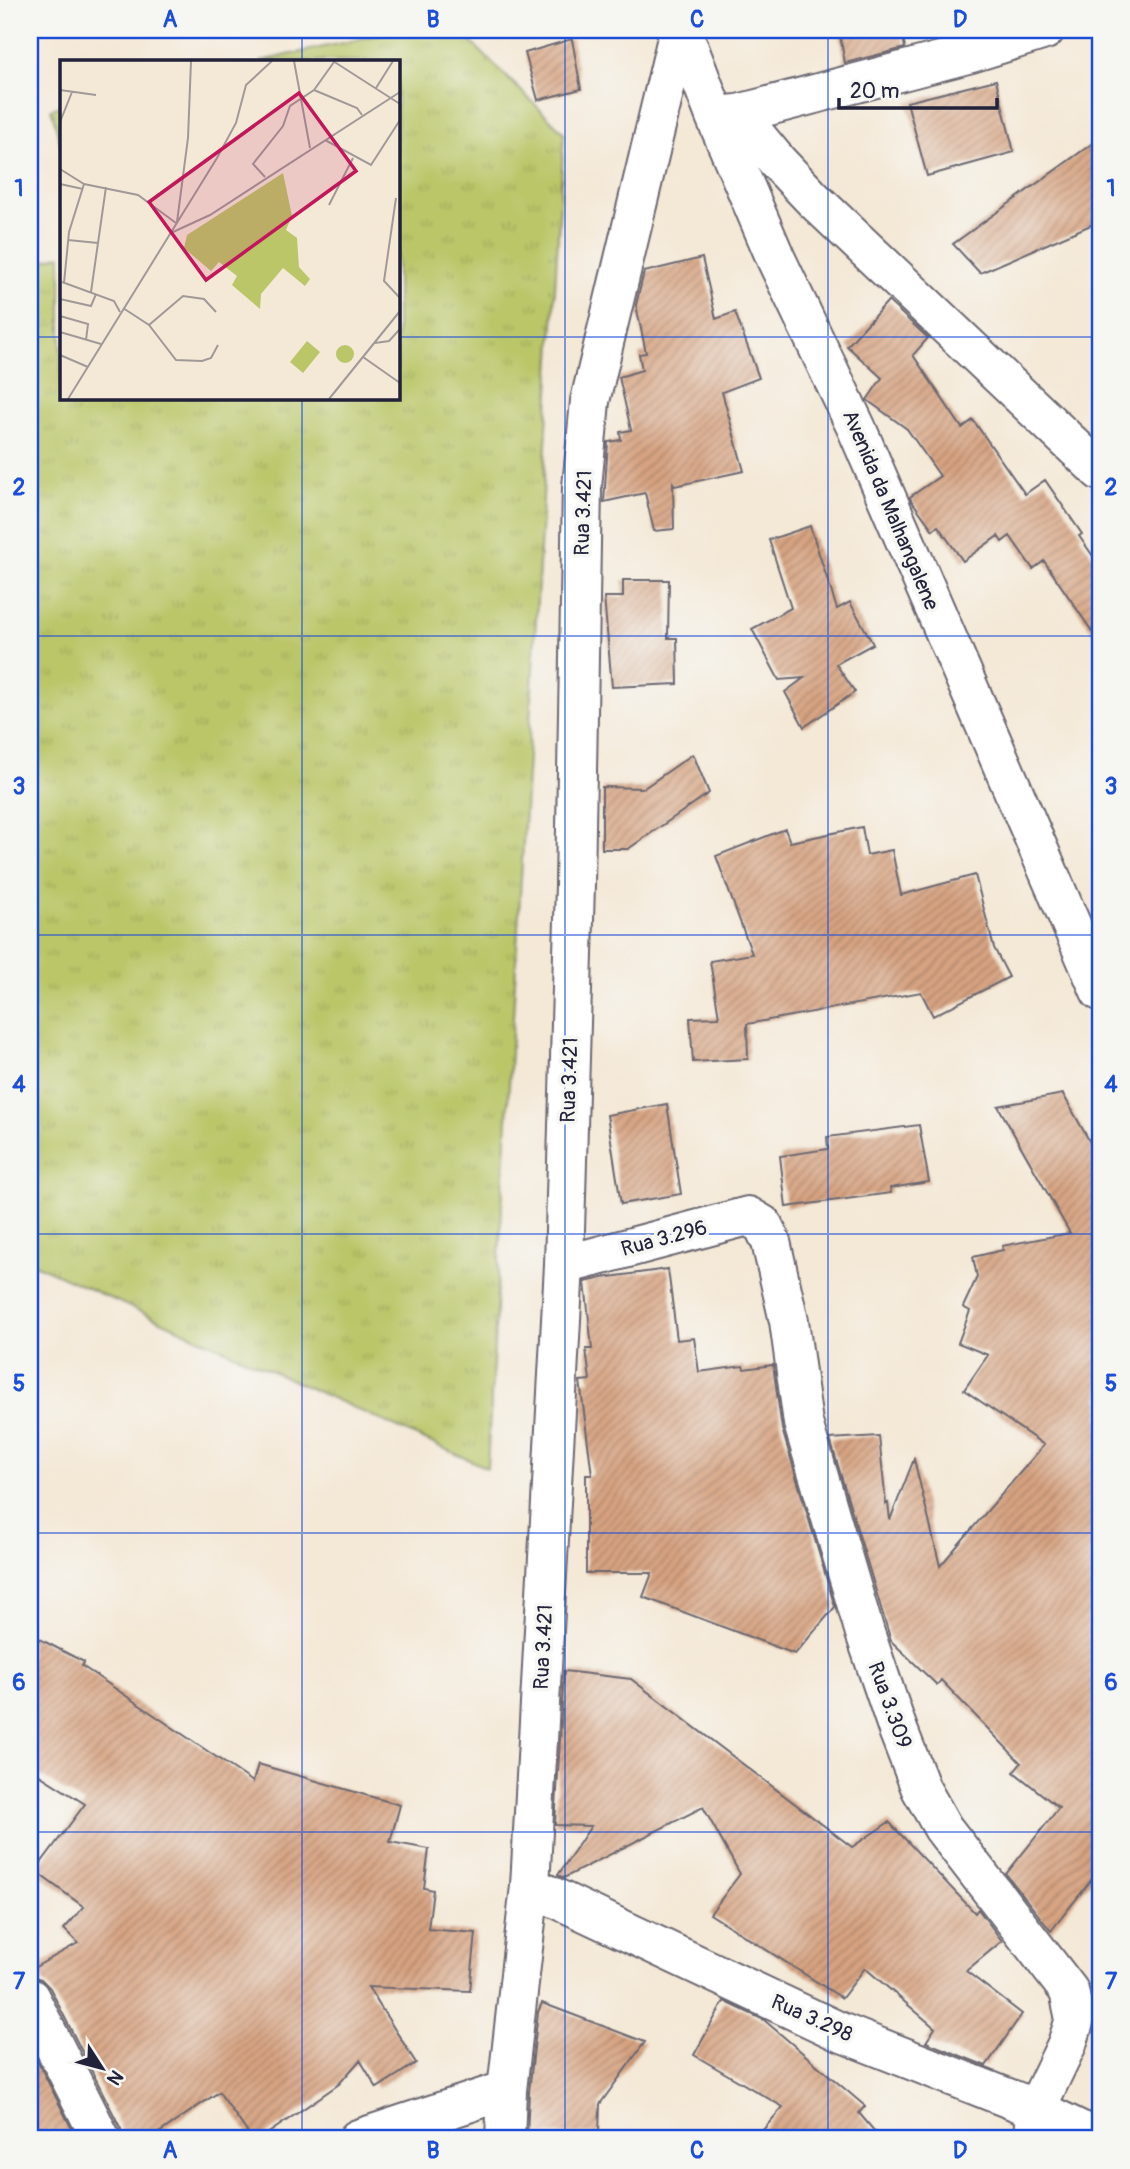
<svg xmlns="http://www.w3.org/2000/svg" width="1130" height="2169" font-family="Pangolin,sans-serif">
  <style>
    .grass { fill: url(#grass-tufts); stroke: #6e7452; stroke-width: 2 }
    .building { fill: url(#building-hatch) }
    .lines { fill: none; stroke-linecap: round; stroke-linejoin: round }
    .minor-casing { stroke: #6c6771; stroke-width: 42 }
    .minor { stroke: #fff; stroke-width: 38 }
    .grid { fill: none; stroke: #1d4ed8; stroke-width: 2; stroke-opacity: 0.55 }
    .labels { text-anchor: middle; stroke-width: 7; stroke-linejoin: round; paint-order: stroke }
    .street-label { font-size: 21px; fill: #22223b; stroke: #f6f6f2 }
    .inset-road { fill: none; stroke: #a09998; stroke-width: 2 }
    .view { fill: #c2185b; fill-opacity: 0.15; stroke: #c2185b; stroke-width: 3.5 }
    .inset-edge { fill: none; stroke: #22223b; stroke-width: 3.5 }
    .neatline { fill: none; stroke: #1d4ed8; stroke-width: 2.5 }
    .grid-label { font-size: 23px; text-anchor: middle; font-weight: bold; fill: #1d4ed8 }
  </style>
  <defs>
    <pattern id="grass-tufts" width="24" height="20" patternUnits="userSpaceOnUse" patternTransform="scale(1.75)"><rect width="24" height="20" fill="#bac668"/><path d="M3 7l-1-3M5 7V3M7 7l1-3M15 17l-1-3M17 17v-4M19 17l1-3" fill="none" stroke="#a0aa5b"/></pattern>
    <pattern id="building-hatch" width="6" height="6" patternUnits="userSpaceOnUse" patternTransform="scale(1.75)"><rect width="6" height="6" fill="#d7a381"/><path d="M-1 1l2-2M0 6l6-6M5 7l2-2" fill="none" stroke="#ae846b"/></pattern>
  </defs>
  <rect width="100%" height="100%" fill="#f6f6f2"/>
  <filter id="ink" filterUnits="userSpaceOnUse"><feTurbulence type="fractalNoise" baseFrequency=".0143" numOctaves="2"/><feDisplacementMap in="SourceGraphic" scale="14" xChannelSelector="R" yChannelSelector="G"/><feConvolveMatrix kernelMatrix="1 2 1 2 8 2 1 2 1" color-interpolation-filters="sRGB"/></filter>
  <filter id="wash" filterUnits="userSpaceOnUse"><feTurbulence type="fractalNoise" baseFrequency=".00686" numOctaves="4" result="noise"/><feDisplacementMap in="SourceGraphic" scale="28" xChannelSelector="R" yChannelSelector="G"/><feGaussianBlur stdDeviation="1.57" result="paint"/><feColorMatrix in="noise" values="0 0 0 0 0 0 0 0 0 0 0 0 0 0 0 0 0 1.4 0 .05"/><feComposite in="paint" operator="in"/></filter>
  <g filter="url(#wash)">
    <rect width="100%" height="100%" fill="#f4e8d6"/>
    <path class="grass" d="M400,30H459L564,133L487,1468L30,1262V265L61,255V397H397V61H261Z
      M61,106V145L51,109Z"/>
    <g id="blocks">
      <path class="building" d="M839,30H902L905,48L845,63Z
        M572,39L581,89L538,100L525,53Z
        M996,80L1014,152L927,176L907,102Z
        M1100,138V221L980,273L953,244Z
        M702,258L716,319L735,312L759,378L722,392L744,471L675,486L673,483L674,529L654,531L645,493L604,502L608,442L621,440L620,432L631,430L619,377L642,370L639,354L646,353L636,305L644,272Z
        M888,301L928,338L913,355L962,428L973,420L1025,494L1045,480L1082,534L1079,536L1100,566V643L1044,561L1033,569L1010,536L1002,542L998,536L963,561L938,526L933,530L911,500L910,497L940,476L907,429L867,400L882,378L847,346Z
        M810,526L837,609L850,602L873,644L836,664L855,692L804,727L785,692L804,678L779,680L752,629L791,608L769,540Z
        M623,580H669L668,638H677L678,684L612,687L604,597H623Z
        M693,754L709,793L628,849H602V787L644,788Z
        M862,827L867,855L892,850L901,895L975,875L994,948L1009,977L933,1016L921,992L747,1024L748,1059L693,1062L690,1018L719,1017L710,961L752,954L716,856L785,829L790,842Z
        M1063,1094L1100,1160V1869L1051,1931L1006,1874L1059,1808L1014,1772L1021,1763L941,1680L937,1685L891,1641L830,1439L879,1436L886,1504L888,1503L890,1520L914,1459L940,1566L1044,1445L964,1390L988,1355L958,1343L970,1311L963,1307L977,1277L973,1257L1003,1250L1002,1246L1070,1233L998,1106Z
        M667,1104L681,1194L621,1204L607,1115Z
        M919,1125L929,1182L890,1188L891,1193L786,1207L780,1156L828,1149L827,1137Z
        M668,1269L677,1340L694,1338L699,1372L743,1366L744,1369L773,1365L782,1429L835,1607L795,1654L643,1597L652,1573H586V1475H592L580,1381L590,1380L586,1349H592L585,1282L602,1278Z
        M30,1634L84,1662L82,1666L253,1782L258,1764L400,1805L390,1842L429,1849L424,1888L433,1890L428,1929L476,1933L470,1991L368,1987L416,2063L377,2088L360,2060L339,2084L260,2139H252L219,2092L150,2139H123L121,2129L50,1988L41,1979L30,1976V1970L78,1943L64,1929L84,1907L35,1871L85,1804L30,1769Z
        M564,1671L631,1679L852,1847L889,1822L975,1913L978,1909L1002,1941L966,1971L1022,2014L986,2066L926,2042L935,2028L865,1968L842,1998L710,1914L740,1874L703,1807L564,1878L558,1875L591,1826L555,1825Z
        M724,2001L764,2020L865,2106L859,2113L881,2139H755L783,2107L694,2055Z
        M542,2003L645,2042L600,2104L599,2134L527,2135L529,2092L538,2012Z
        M30,2046L77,2139H30Z"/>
    </g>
  </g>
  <g filter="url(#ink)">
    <use href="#blocks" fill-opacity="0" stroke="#6c6771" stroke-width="2"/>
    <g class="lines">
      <defs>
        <path id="minor" d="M682,30L715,116L776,259L856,427L1100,991
          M738,114L971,53L1045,30
          M715,116L738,114L777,161L813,199L1100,471
          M564,1265L748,1216L763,1225L771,1242L789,1321L803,1423L865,1633L898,1730L921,1789L943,1828L1069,1991L1075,2019L1067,2044L1036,2109L1034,2139
          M530,1886L840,2032L1036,2109L1098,2139
          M30,1998L101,2139
          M358,2139L507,2090
          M505,2139L507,2090L530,1886L564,1265L575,885L582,487L590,401L679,30"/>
      </defs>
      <use href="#minor" class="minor-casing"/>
      <use href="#minor" class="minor"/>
    </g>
  </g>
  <path class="grid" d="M302,30V61M565,30V2139M828,30V2139M30,337H61M397,337H1100M302,397V2139M30,636H1100M30,935H1100M30,1234H1100M30,1533H1100M30,1832H1100"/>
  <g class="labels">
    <g class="street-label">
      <text transform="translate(891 510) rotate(67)" y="7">Avenida da Malhangalene</text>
      <text transform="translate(583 513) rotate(-88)" y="7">Rua 3.421</text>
      <text transform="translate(569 1080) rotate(-88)" y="7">Rua 3.421</text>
      <text transform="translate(664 1238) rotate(-15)" y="7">Rua 3.296</text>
      <text transform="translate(543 1647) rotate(-87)" y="7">Rua 3.421</text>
      <text transform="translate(890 1705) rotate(70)" y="7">Rua 3.309</text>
      <text transform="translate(812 2018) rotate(24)" y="7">Rua 3.298</text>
    </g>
  </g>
  <g transform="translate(60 60)">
    <rect width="340" height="340" fill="#f4e8d6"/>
    <path d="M223,113L232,156L226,170L237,178L239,207L250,219L245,226L223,208L201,234L200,249L172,225L177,216L159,202L151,211L124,188L127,175Z" fill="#bac668"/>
    <path d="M247,281L260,292L243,313L230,302ZM276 294a9 9 0 1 1 18 0a9 9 0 1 1-18 0Z" fill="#bac668"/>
    <path class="inset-road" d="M234,1L250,88M273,1L340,44M316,28L333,1M0,30L36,35M254,30L297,48L302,55M0,62L12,32M265,80L311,105L340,60M0,109L24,124L78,135L116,163M205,117L193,104L223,66L230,46L254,30L274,2M0,124L23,129M336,138L324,221L340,238M269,145L293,98M117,162L128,78L131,1M113,172L150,155L340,32M8,180L38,183M2,222L54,241L60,252M4,223L9,172L24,124M31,232L46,127M0,239L31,246L36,234M63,248L89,265L116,300L142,301L151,298L158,285M0,256L28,264L26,280M89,265L123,236L144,239L156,252M0,272L41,284M315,283L329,281L340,269M0,295L28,307M303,297L340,323M8,339L157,98L176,63L186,25L212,1M269,339L340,251"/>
    <path class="view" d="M239,33L296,111L146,220L89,142Z"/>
    <rect width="340" height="340" class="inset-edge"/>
  </g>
  <rect width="1130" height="2169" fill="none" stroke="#f6f6f2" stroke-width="77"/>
  <g transform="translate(102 2068) rotate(126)" stroke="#f6f6f2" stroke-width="5" paint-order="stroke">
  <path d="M0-5L12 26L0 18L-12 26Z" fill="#22223b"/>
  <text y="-10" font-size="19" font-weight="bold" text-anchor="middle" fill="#22223b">N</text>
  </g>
  <path d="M839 98v10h158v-10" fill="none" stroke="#22223b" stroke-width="3.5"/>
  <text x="850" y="98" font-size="21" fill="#22223b" stroke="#f6f6f2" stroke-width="5" paint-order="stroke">20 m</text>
  <rect x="38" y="38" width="1054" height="2092" class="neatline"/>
  <g class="grid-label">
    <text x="170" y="27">A</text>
    <text x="433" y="27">B</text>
    <text x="697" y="27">C</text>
    <text x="960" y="27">D</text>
    <text x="19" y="196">1</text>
    <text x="1111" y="196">1</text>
    <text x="19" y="495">2</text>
    <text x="1111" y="495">2</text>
    <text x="19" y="794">3</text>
    <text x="1111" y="794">3</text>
    <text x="19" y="1092">4</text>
    <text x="1111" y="1092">4</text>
    <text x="19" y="1391">5</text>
    <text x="1111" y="1391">5</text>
    <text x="19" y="1690">6</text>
    <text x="1111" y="1690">6</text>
    <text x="19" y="1989">7</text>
    <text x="1111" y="1989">7</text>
    <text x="170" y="2158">A</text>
    <text x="433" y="2158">B</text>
    <text x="697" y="2158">C</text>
    <text x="960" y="2158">D</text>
  </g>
</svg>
